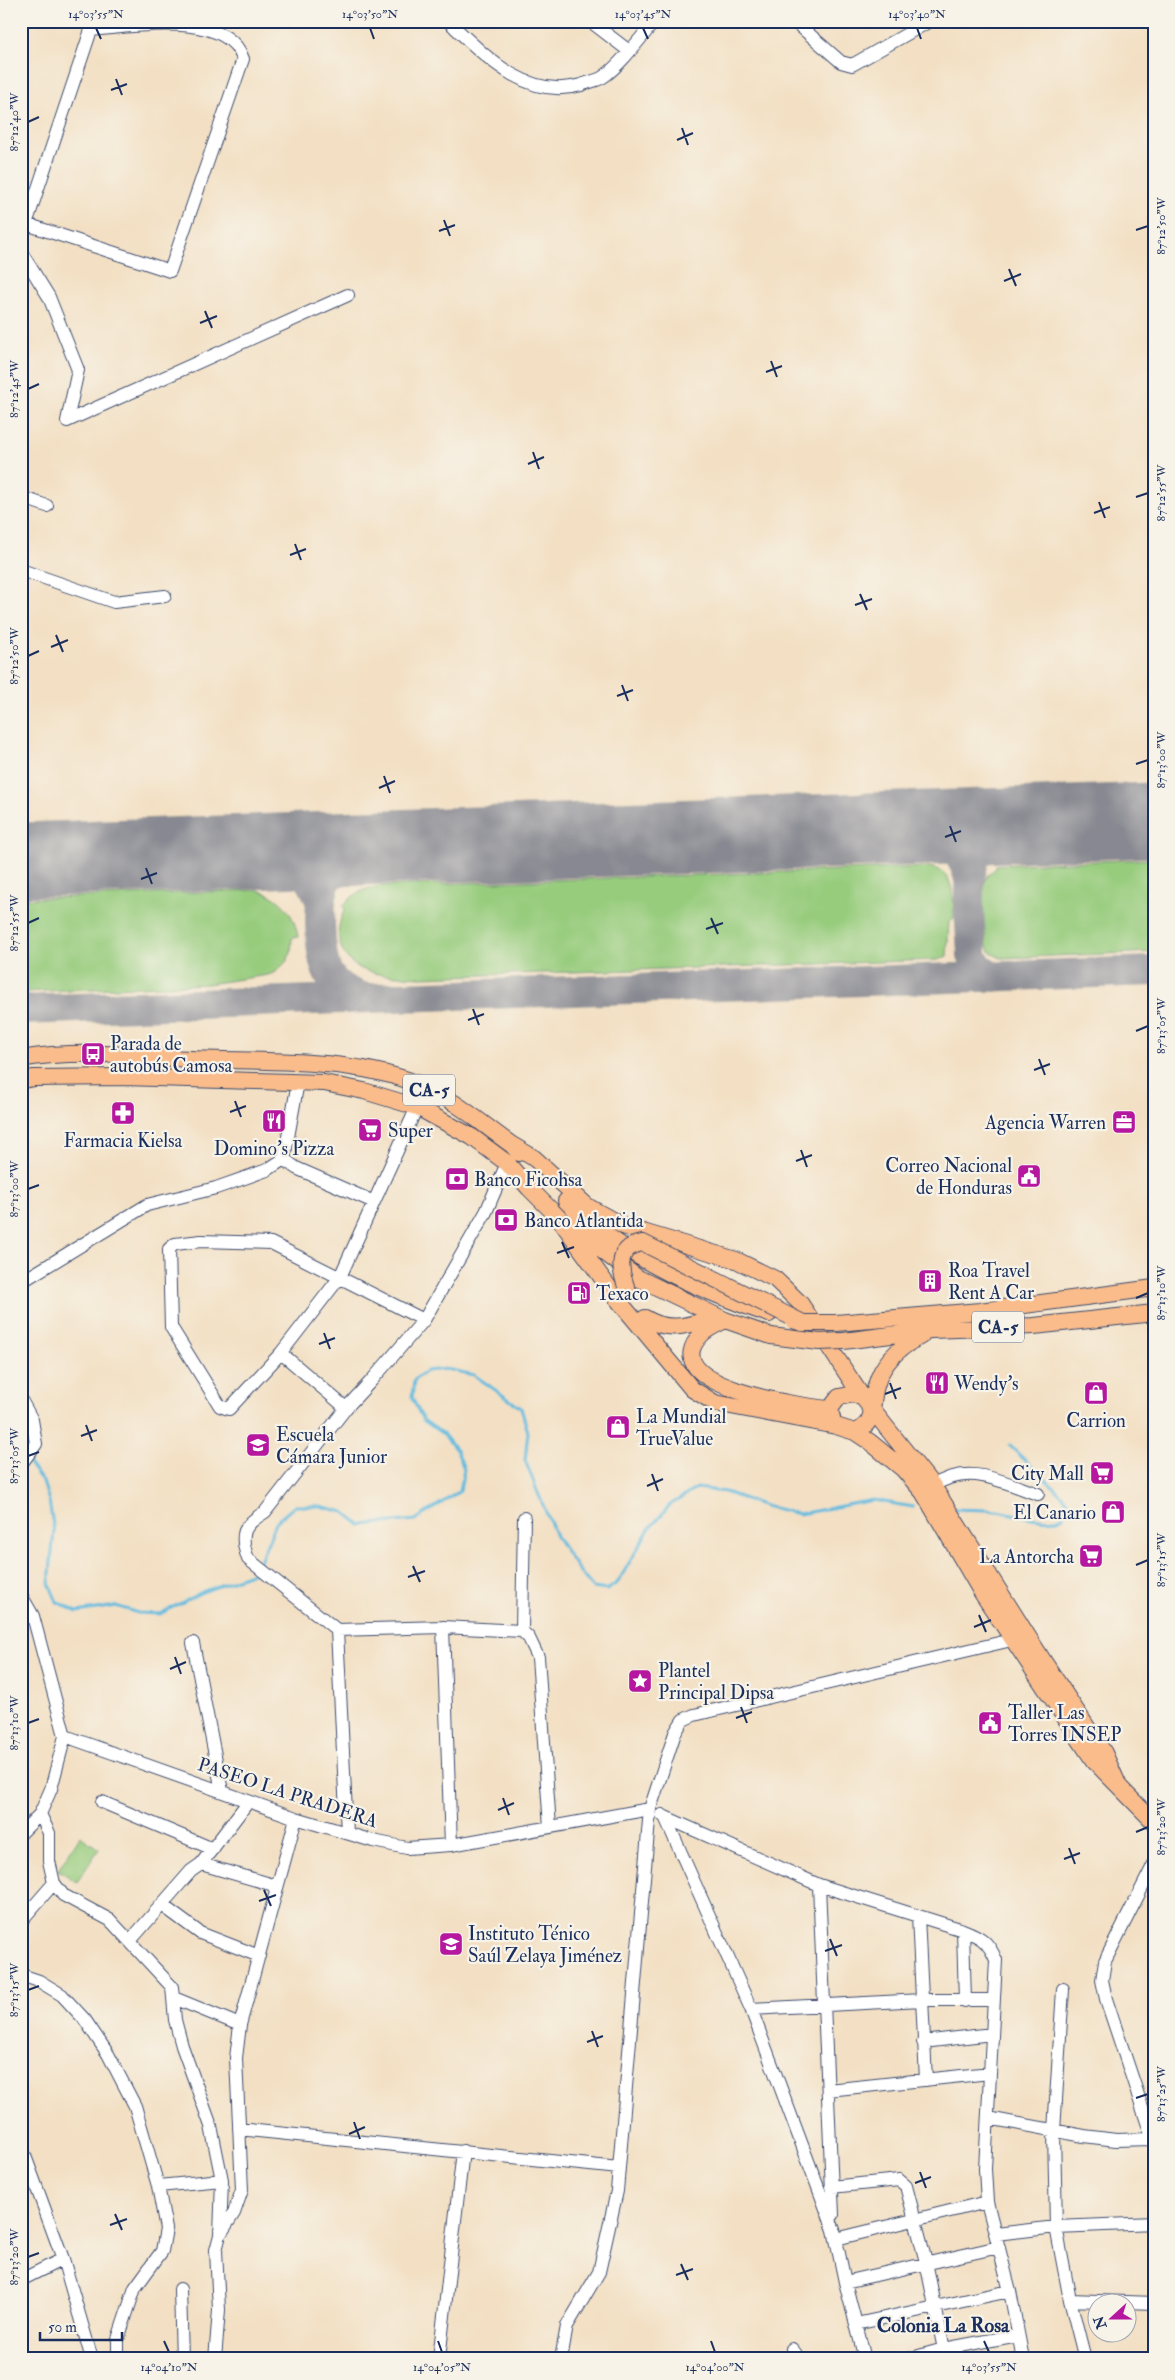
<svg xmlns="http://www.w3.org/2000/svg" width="1175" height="2380" font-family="'IM FELL Double Pica',serif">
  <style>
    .green { fill: #97cc7d; stroke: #597e6e }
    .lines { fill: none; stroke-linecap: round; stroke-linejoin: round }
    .stream { stroke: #62bbdf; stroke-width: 3 }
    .taxiway { stroke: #878891; stroke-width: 30 }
    .runway { stroke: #878891; stroke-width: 75 }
    .minor-casing { stroke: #3b4a6d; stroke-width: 14 }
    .major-casing { stroke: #3b4a6d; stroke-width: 18 }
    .minor { stroke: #fff; stroke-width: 12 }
    .major { stroke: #fabc8b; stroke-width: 16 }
    .major-bridge-casing { stroke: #3b4a6d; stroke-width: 18; stroke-linecap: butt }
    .major-bridge { stroke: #fabc8b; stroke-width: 16 }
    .ticks { fill: none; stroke: #1b2f5e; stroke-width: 2 }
    .labels { text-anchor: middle; stroke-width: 4.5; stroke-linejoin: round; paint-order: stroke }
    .shield { fill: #f7f3e8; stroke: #5d6a87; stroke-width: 1 }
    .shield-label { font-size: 18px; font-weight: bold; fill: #1b2f5e }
    .poi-label { font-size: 19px; fill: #1b2f5e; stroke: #f7f3e8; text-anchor: start }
    .street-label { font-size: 19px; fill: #1b2f5e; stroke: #f7f3e8 }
    .neighbourhood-label { font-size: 20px; font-weight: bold; fill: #1b2f5e; stroke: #f7f3e8 }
    .neatline { fill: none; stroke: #1b2f5e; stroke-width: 2 }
    .ticks-label { font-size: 12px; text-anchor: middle; fill: #1b2f5e }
  </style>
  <rect width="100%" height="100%" fill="#f7f3e8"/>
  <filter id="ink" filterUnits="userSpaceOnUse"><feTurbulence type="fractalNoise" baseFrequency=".02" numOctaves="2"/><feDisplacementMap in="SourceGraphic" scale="10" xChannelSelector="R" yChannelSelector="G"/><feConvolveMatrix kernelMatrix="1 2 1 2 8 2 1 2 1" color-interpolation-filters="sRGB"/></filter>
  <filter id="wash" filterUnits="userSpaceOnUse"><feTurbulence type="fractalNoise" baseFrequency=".0096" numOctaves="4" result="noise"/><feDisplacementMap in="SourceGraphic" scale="20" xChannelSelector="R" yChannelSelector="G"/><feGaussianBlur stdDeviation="1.12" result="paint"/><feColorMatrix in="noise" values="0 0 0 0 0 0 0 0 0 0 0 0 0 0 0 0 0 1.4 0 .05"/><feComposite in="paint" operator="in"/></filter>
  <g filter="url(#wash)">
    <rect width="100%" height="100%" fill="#f3e0c4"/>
    <path class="green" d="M1154,859V952L1001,958L991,953L983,938V888L987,876L996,868V865Z
      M929,867C955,869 953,898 954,918L949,922L947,956L938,960L421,977C393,975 353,979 341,947C336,933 339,921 345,909L343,906C354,893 365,888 381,886Z
      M258,890C282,898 294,913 298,937L292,938L291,953L286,962L276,972L268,975L208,984L21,992V899Z
      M80,1836L99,1849L77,1882L58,1870Z"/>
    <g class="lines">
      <path class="stream" d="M27,1461L43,1482L49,1501L54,1531L49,1583L57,1602L77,1612L116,1606L138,1613L160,1614L202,1592L253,1573L256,1568
        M956,1509C969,1510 983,1509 996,1511C1018,1514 1040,1523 1062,1518L1068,1504L1064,1497L1009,1445
        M259,1563L277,1521L295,1506H320L344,1512L360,1525L415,1520L460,1491L464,1469L457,1451L443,1434L423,1420L412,1398L414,1380L426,1371L446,1369L474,1375L521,1408L528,1432L525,1460L538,1493L556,1536L577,1568L593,1588L607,1590L618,1582L649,1529L670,1505L697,1488L725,1492L765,1506L799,1514L873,1500L913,1507"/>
      <path class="taxiway" d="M916,828C947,840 966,852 970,886
        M267,851C294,861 311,873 320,901
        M995,977C982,972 977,968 972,955C971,921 961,873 983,844C991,834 1004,830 1015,825
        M362,997C348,992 336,986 328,973C319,955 316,896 328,879C336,866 349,856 362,848
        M21,1010L1154,971"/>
      <path class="runway" d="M21,860L1154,820"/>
    </g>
  </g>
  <g filter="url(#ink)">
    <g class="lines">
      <defs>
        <path id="minor" d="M448,21C484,55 527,101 581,85C588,82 597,81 603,77C620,66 641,37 655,21
          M590,21L629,51
          M794,21L841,62L852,65L930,21
          M21,225L26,224L170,271L243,59C227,9 130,27 91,30L26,224
          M21,252L49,297L78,370L67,421L348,295
          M21,497L47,506
          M21,570L114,602L165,596
          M417,1107L340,1277L281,1353L229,1409L220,1406L171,1327L169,1249L175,1244L201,1241L271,1243L424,1320
          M284,1159L296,1168L374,1202
          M507,1163L486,1212L424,1320L372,1380L346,1408L265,1512C243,1525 239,1534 248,1559L337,1630L443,1627L522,1631
          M21,1282L147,1205L216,1188L267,1170L284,1159L298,1082
          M281,1353L346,1408
          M21,1400L32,1420L36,1444L21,1464
          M933,1486C969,1462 1001,1482 1038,1494
          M524,1518L522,1631L529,1638L538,1657L550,1827
          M21,1595L33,1616L65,1736
          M443,1627L451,1845
          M337,1630L347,1833
          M193,1643L222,1791
          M65,1736L296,1818L373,1841L407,1848L451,1845L650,1809
          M102,1802L213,1849
          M40,1814L49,1833V1861L54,1883L63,1895L110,1920L172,1987L175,2020L182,2046L211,2126L222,2180L220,2235L216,2250L219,2310L215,2359
          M662,1815L665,1817L751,2009L834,2230L845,2282L865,2359
          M665,1817L819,1885L963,1930C981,1937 988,1941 996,1960L985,2169L987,2202L1010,2291L1023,2359
          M21,1833L40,1814L51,1789L65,1736
          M201,1864L277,1886
          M1154,1864L1105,1961L1102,1980L1106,1999L1154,2143
          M819,1885L833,2215
          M162,1905L200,1933L259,1956
          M918,1916L926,2080
          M21,1921L54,1883
          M963,1930L965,2001
          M130,1941L191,1871L201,1864L248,1802
          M21,1975L39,1981L62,1995L85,2020L108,2054L135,2106L158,2186L166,2229L162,2251L135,2288L118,2339V2359
          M1063,1989L1054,2131L1056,2227L1070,2300L1085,2359
          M174,1998L240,2025
          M751,2009L922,2000H994
          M923,2042L992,2034
          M828,2090L990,2073
          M988,2118L1084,2136L1116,2140L1151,2139
          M239,2129L619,2168
          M21,2145L63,2259L92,2359
          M158,2186L222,2180
          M831,2187L899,2180L906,2186L926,2262L946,2359
          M221,2233L234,2213L242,2190L236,2058L240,2025L296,1818
          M996,2234L1056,2227L1154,2223
          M836,2239L987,2202
          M21,2280L63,2259
          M845,2282L999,2247
          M180,2289L182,2359
          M1070,2300L1154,2303
          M856,2324L1010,2291
          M792,2349L800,2359
          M439,2359L463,2151
          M561,2359L567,2326L599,2272L617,2191L650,1809L675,1733L683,1720L694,1715L1020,1638
          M908,2359L944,2349L1018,2335"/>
        <path id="major" d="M21,1059C76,1049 136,1056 191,1059C265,1062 346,1057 416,1083C452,1097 481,1123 512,1145L519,1153
          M21,1080L34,1078L123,1077L324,1083L364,1091L417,1107L472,1137L507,1163L529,1188L558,1217L638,1278L725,1320L771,1336
          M512,1145L534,1158L587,1206L623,1226L736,1260L775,1279L800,1303L863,1398L933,1486L1044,1662L1104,1753L1118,1784
          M566,1201C622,1256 695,1289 769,1314
          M558,1217L618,1300L692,1389L715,1403L836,1426L855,1432L870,1442L903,1469L923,1492L982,1593L1094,1761L1154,1822
          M645,1318C671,1334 690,1324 718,1317
          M725,1320C718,1324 708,1328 702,1334C650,1386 804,1407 830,1409
          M836,1323L980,1311L1154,1288
          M843,1341L931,1330L1034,1326L1154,1313
          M832,1418L830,1409L839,1397L854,1394L863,1398
          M855,1432C877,1423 870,1406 876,1386C882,1362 899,1347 921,1336"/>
      </defs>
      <use href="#minor" class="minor-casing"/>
      <use href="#major" class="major-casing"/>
      <use href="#minor" class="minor"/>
      <use href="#major" class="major"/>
      <defs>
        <path id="major-bridge" d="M629,1294C621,1275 612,1247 643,1243L803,1323
          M793,1320L803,1323H836
          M771,1336L819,1342L843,1341"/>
      </defs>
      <use href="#major-bridge" class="major-bridge-casing"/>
      <use href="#major-bridge" class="major-bridge"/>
    </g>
  </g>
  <path class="ticks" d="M96,28L101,39M370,28L374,39M643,28L648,39M917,28L921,39M116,79L122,95M111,90L127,84M28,122L39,117M682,128L688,145M677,140L693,133M444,220L450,236M1136,230L1148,226M439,231L455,225M1009,269L1016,286M1004,281L1021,274M205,311L212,328M200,323L217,316M771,361L777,377M766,372L782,366M28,389L39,384M533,452L539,469M528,464L544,457M1136,497L1148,493M1099,502L1105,518M1094,513L1110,507M295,544L301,560M290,555L306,549M860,594L867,610M855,605L872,599M56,635L63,652M51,647L68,640M28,656L39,651M622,685L628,701M617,696L633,690M1136,764L1148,760M384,776L390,793M379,788L395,781M950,826L956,842M945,837L961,831M146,868L152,884M141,879L157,873M711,918L718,934M28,923L39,918M706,929L723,923M473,1009L479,1025M468,1020L484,1014M1136,1031L1148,1026M1039,1059L1045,1075M1034,1070L1050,1064M235,1101L241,1117M230,1112L246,1106M801,1150L807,1167M796,1161L812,1155M28,1189L39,1185M562,1242L569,1258M557,1253L574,1247M1136,1298L1148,1293M324,1333L330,1349M319,1344L335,1338M890,1383L896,1399M885,1394L901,1388M86,1425L92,1441M81,1436L97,1430M28,1456L39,1452M652,1474L658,1491M647,1486L663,1479M1136,1565L1148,1560M413,1566L420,1582M408,1577L425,1571M979,1615L986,1632M974,1627L991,1620M175,1657L181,1674M170,1669L186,1662M741,1707L747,1723M736,1718L752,1712M28,1723L39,1719M503,1798L509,1815M498,1810L514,1803M1136,1832L1148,1827M1069,1848L1075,1864M1064,1859L1080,1853M264,1890L271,1906M259,1901L276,1895M830,1939L837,1956M825,1951L842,1945M28,1990L39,1986M592,2031L598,2047M587,2042L603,2036M1136,2098L1148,2094M354,2122L360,2139M349,2134L365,2127M920,2172L926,2188M915,2183L931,2177M115,2214L122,2230M110,2225L127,2219M28,2257L39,2253M681,2264L688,2280M676,2275L693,2269M164,2341L169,2352M438,2341L442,2352M711,2341L715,2352M984,2341L989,2352"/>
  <defs>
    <symbol id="bus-square" viewBox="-11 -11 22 22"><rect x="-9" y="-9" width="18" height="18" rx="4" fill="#b5179e" stroke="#f7f3e8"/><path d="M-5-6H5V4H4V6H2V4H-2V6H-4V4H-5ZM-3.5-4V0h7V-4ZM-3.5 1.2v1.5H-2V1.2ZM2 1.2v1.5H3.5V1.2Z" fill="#fff"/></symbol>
    <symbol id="pharmacy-square" viewBox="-11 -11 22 22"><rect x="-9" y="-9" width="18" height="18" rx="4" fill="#b5179e" stroke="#f7f3e8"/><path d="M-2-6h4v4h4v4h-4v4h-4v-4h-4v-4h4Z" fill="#fff"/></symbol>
    <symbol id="restaurant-square" viewBox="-11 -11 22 22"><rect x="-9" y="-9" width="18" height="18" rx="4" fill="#b5179e" stroke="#f7f3e8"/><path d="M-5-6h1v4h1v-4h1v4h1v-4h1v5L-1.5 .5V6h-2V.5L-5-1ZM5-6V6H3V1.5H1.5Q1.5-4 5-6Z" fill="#fff"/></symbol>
    <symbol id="office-square" viewBox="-11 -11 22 22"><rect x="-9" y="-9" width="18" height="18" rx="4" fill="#b5179e" stroke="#f7f3e8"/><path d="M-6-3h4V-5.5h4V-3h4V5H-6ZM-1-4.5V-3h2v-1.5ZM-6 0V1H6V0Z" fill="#fff"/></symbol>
    <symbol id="supermarket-square" viewBox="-11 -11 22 22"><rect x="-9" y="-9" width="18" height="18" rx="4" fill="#b5179e" stroke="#f7f3e8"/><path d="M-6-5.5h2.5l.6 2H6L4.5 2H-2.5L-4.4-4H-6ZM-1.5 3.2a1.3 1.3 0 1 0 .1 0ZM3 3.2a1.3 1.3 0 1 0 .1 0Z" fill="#fff"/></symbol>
    <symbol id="civic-square" viewBox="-11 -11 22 22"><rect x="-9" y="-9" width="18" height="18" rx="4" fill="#b5179e" stroke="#f7f3e8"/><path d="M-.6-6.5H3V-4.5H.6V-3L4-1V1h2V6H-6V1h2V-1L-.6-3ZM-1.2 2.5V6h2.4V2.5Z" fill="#fff"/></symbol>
    <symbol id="bank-square" viewBox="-11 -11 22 22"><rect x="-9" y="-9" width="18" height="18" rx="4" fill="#b5179e" stroke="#f7f3e8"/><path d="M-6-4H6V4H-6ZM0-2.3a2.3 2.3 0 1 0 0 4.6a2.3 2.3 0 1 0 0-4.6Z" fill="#fff"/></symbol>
    <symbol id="building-square" viewBox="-11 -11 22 22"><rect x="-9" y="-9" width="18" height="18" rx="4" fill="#b5179e" stroke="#f7f3e8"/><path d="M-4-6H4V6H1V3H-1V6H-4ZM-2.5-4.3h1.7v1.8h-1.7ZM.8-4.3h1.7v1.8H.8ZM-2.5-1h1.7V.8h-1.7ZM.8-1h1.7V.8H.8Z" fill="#fff"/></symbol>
    <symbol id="fuel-square" viewBox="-11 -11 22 22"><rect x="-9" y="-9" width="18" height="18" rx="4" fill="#b5179e" stroke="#f7f3e8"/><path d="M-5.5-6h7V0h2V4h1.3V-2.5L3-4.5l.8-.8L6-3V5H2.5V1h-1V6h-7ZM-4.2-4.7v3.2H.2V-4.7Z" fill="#fff"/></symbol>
    <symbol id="shop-square" viewBox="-11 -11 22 22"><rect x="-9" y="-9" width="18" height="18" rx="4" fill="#b5179e" stroke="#f7f3e8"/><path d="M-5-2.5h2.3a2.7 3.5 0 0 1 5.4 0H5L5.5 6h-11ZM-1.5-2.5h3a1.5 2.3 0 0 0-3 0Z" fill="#fff"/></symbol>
    <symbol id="school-square" viewBox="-11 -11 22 22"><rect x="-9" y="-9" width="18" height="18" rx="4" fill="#b5179e" stroke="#f7f3e8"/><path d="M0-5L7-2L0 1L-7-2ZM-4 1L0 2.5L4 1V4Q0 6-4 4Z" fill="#fff"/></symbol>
    <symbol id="sight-square" viewBox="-11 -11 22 22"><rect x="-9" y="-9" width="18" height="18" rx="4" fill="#b5179e" stroke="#f7f3e8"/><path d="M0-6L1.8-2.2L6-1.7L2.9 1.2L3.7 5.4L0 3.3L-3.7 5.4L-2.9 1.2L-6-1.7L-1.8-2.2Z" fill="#fff"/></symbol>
  </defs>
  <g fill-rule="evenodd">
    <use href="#bus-square" x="79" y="1040" width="28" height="28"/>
    <use href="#pharmacy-square" x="109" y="1099" width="28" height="28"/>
    <use href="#restaurant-square" x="260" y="1107" width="28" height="28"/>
    <use href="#office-square" x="1110" y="1108" width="28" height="28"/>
    <use href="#supermarket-square" x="356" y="1116" width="28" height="28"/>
    <use href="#civic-square" x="1015" y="1162" width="28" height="28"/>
    <use href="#bank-square" x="443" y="1165" width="28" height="28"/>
    <use href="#bank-square" x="492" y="1206" width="28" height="28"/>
    <use href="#building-square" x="916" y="1267" width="28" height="28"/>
    <use href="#fuel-square" x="565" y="1279" width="28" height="28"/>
    <use href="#restaurant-square" x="923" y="1369" width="28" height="28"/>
    <use href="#shop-square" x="1082" y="1379" width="28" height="28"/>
    <use href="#shop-square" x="604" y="1413" width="28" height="28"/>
    <use href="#school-square" x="244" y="1431" width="28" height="28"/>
    <use href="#supermarket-square" x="1088" y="1459" width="28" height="28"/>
    <use href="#shop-square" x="1099" y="1498" width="28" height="28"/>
    <use href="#supermarket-square" x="1077" y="1542" width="28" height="28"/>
    <use href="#sight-square" x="626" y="1667" width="28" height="28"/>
    <use href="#civic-square" x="976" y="1709" width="28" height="28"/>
    <use href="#school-square" x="437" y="1930" width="28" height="28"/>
  </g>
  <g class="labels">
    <g class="shield">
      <rect x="403" y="1074.5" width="52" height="31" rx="4"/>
      <rect x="972" y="1311.5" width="52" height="31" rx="4"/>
    </g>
    <g class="shield-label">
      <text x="429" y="1096">CA-5</text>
      <text x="998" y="1333">CA-5</text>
    </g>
    <g class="poi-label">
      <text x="110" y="1050">Parada de<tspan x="110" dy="22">autobús Camosa</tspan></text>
      <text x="1106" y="1129" text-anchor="end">Agencia Warren</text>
      <text x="388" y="1137">Super</text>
      <text x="123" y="1147" text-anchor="middle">Farmacia Kielsa</text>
      <text x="274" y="1155" text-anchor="middle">Domino's Pizza</text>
      <text x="1012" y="1172" text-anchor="end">Correo Nacional<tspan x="1012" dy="22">de Honduras</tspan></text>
      <text x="474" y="1186">Banco Ficohsa</text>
      <text x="524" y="1227">Banco Atlantida</text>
      <text x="948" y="1277">Roa Travel<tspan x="948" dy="22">Rent A Car</tspan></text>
      <text x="596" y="1300">Texaco</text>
      <text x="954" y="1390">Wendy's</text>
      <text x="636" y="1423">La Mundial<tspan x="636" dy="22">TrueValue</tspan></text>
      <text x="1096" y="1427" text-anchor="middle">Carrion</text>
      <text x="276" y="1441">Escuela<tspan x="276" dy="22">Cámara Junior</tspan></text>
      <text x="1084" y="1480" text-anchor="end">City Mall</text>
      <text x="1096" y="1519" text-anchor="end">El Canario</text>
      <text x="1074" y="1563" text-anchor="end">La Antorcha</text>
      <text x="658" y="1677">Plantel<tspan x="658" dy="22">Principal Dipsa</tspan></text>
      <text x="1008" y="1719">Taller Las<tspan x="1008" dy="22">Torres INSEP</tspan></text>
      <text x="468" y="1940">Instituto Ténico<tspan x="468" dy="22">Saúl Zelaya Jiménez</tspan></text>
    </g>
    <g class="street-label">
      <text transform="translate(288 1792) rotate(18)" y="7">PASEO LA PRADERA</text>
    </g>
    <g class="neighbourhood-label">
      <text x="943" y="2332">Colonia La Rosa</text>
    </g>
  </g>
  <rect width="1175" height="2380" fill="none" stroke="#f7f3e8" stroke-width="55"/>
  <g transform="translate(1112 2318) rotate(249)"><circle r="24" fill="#f7f3e8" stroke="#9fa5b1"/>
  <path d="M0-4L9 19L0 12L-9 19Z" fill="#b5179e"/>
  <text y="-8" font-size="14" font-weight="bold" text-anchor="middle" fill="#1b2f5e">N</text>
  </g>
  <path d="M40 2332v8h82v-8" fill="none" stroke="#1b2f5e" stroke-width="2.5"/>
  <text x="48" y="2332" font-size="15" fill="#1b2f5e" stroke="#f7f3e8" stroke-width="4" paint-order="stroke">50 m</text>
  <rect x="28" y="28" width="1120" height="2324" class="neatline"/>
  <g class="ticks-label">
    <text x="96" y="18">14°03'55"N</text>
    <text x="370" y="18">14°03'50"N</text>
    <text x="643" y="18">14°03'45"N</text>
    <text x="917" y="18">14°03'40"N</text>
    <text transform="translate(14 122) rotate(-90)" y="4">87°12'40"W</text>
    <text transform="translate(1161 226) rotate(-90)" y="4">87°12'50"W</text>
    <text transform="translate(14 389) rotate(-90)" y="4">87°12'45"W</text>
    <text transform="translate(1161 493) rotate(-90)" y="4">87°12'55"W</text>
    <text transform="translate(14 656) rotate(-90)" y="4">87°12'50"W</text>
    <text transform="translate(1161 760) rotate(-90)" y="4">87°13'00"W</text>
    <text transform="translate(14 923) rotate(-90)" y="4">87°12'55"W</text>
    <text transform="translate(1161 1026) rotate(-90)" y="4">87°13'05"W</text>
    <text transform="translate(14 1189) rotate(-90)" y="4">87°13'00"W</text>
    <text transform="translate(1161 1293) rotate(-90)" y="4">87°13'10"W</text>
    <text transform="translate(14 1456) rotate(-90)" y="4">87°13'05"W</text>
    <text transform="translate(1161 1560) rotate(-90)" y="4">87°13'15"W</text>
    <text transform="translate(14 1723) rotate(-90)" y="4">87°13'10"W</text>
    <text transform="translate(1161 1827) rotate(-90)" y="4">87°13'20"W</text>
    <text transform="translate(14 1990) rotate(-90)" y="4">87°13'15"W</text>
    <text transform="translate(1161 2094) rotate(-90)" y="4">87°13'25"W</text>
    <text transform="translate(14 2257) rotate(-90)" y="4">87°13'20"W</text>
    <text x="169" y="2371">14°04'10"N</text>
    <text x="442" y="2371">14°04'05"N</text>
    <text x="715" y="2371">14°04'00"N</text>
    <text x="989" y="2371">14°03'55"N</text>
  </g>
</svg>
